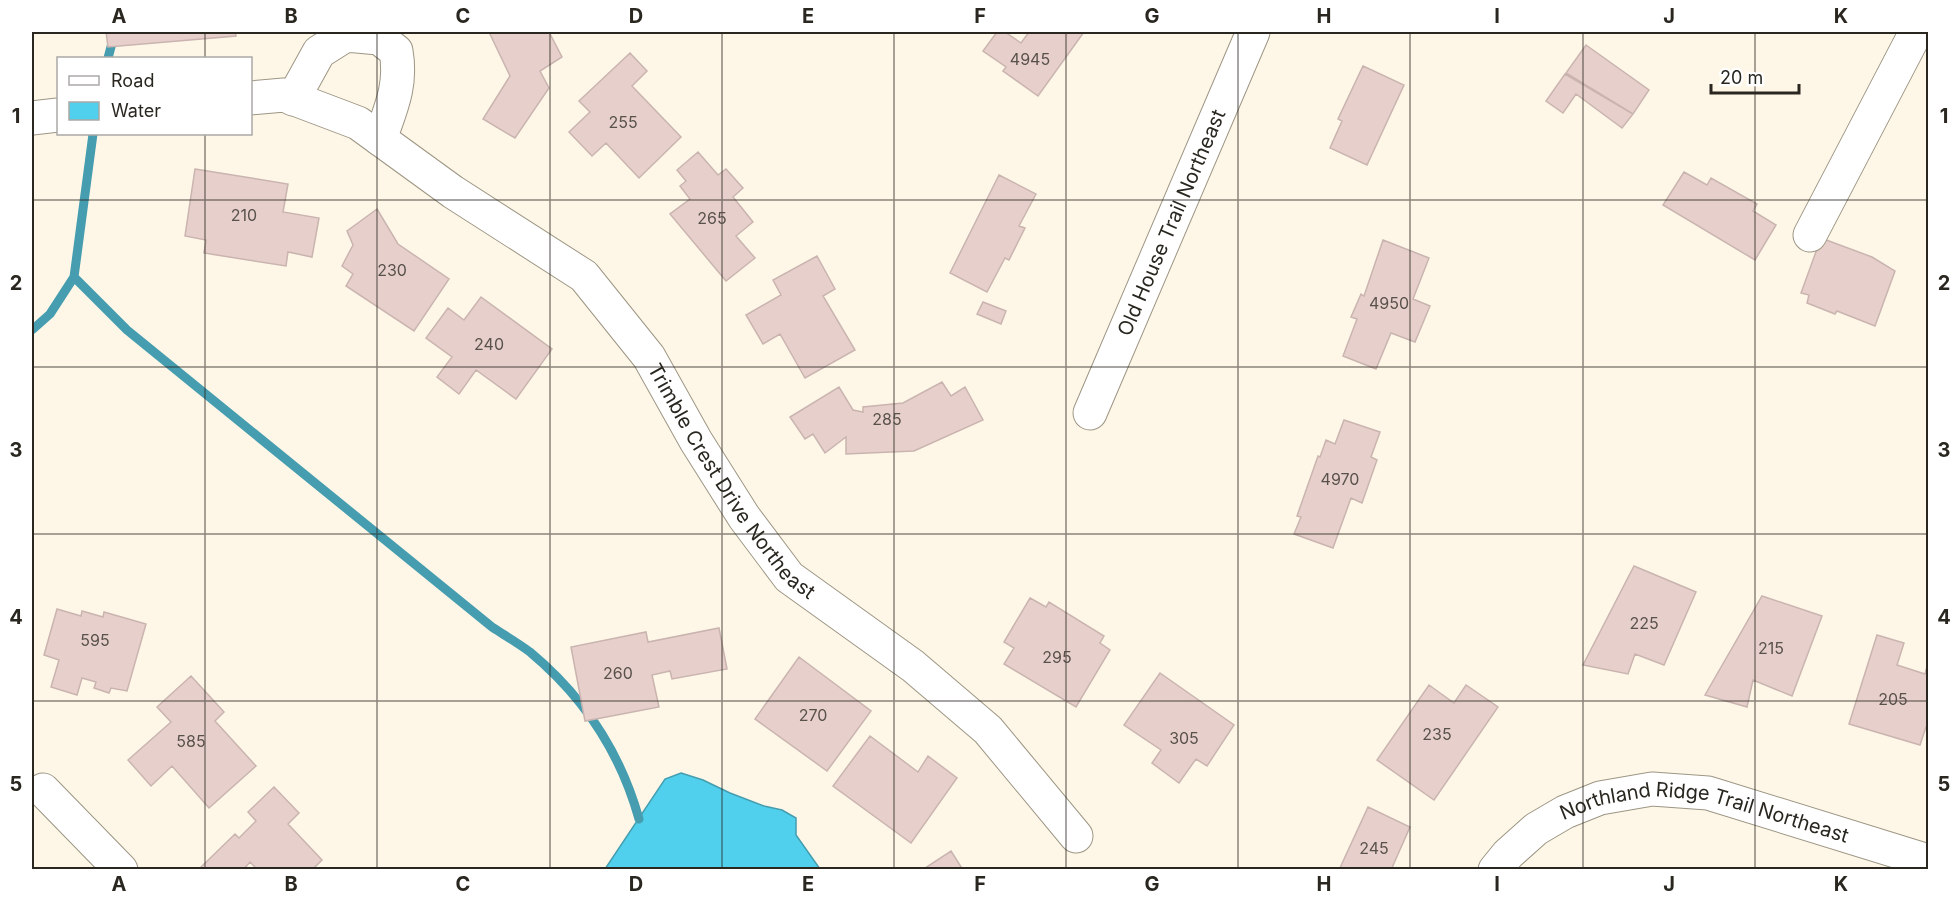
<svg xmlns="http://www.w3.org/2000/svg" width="1960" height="901" font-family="Inter,sans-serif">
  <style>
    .water { fill: #50d0ec; stroke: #459daf; stroke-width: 1.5 }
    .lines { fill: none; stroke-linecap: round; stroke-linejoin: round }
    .stream { stroke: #459daf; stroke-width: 9 }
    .building { fill: #e7d0cb; stroke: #cab4af; stroke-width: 1.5 }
    .minor-casing { stroke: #9d9684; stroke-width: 35 }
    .minor { stroke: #fff; stroke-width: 33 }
    .grid { fill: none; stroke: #2a2720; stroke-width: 1.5; stroke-opacity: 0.55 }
    .labels { text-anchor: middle; stroke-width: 4.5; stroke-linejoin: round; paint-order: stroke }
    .number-label { font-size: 16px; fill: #59514b }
    .street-label { font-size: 20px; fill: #2a2720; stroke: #fff }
    .neatline { fill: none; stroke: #2a2720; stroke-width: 2 }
    .grid-label { font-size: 20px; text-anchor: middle; font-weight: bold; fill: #2a2720 }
  </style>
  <rect width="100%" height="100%" fill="#fef7e8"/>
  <path class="water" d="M681,773L703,780L730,793L764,806L782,810L796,818V835L820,869H605L665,779Z"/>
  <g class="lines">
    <path class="stream" d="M108,58L115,32
      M74,277L127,330L492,627C504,635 518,643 530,652C584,697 620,751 639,819
      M32,330L50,314L74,277L93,134"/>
  </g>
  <path class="building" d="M106,32H235L236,36L108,47Z
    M489,32H549L562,57L540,71L549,88L515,138L483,119L510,76Z
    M997,32H1005L1021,43L1029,32H1084L1038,96L1003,71L1006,67L983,51Z
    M1586,45L1649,90L1633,114L1566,73Z
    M630,53L647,71L632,86L681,137L639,178L606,143L592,156L569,132L590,112L579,101Z
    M1363,66L1404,85L1367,165L1330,148L1342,121L1338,119Z
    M1565,74L1633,114L1622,128L1576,94L1563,113L1546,101Z
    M698,152L718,175L726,169L743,188L733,197L753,222L736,236L755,258L726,281L670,214L690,199L680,186L686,181L677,170Z
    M195,169L288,184L283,212L319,218L312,257L288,252L286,266L204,253L206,240L185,236Z
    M1684,172L1707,185L1711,178L1757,204L1753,211L1776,225L1755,260L1663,205Z
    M999,175L1036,194L1019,226L1025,228L1009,260L1005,258L987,292L950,273Z
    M377,209L398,244L449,279L414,331L346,286L353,274L342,266L353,245L347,231Z
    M1821,238L1872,257L1895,271L1875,326L1837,311L1835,314L1807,303L1809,295L1801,293Z
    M1383,240L1429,258L1413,299L1430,306L1415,342L1391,333L1376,369L1343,356L1357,319L1351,317L1361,294L1364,296Z
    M817,256L835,289L823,296L855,350L805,378L780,334L763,344L746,315L781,295L773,280Z
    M481,297L552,349L516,399L476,370L459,394L437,377L452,357L426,338L448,308L464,320Z
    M983,302L1006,311L1001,324L977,314Z
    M942,382L951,396L965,387L983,420L914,451L846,454V437L825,453L813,434L805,439L790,417L839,387L853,410L863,412V407L903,403Z
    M1344,420L1380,432L1371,457L1377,460L1362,503L1351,498L1333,548L1294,534L1301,517L1297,516L1318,456L1320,457L1326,440L1335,444Z
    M1634,566L1696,592L1664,665L1635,654L1628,674L1583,665Z
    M1762,596L1822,616L1792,696L1753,680L1747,707L1705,695Z
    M1030,598L1046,607L1049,602L1104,636L1100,643L1110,650L1076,707L1004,664L1014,648L1004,642Z
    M57,609L81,616L82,611L103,617L104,612L146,624L127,691L111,688L109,693L94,688L96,682L82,678L77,695L51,687L59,660L44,655Z
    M719,628L727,669L672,679L670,671L652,675L659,707L585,721L571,647L646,632L648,642Z
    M1877,635L1904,643L1897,665L1925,674L1928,663V728L1926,727L1920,745L1849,724Z
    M799,657L871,711L827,771L755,719Z
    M1160,673L1234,725L1207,766L1196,759L1179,783L1152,763L1161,750L1124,725Z
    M191,676L224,712L215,721L256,766L209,808L172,766L151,786L128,760L171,722L157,707Z
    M1429,685L1454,703L1466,685L1498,707L1434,800L1377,760Z
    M870,736L918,772L928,756L957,778L911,843L833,786Z
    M274,787L299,813L288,824L322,860L312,870H254L256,868L250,862L243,870H198L235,834L239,838L256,821L248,812Z
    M1368,807L1410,827L1391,870H1339Z
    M951,851L963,870H922Z"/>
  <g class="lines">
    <defs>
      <g id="minor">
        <path id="s1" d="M250,98L284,95L358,123L453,192L584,276L649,357L696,441L744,517L789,577L913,666L988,730L1076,836"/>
        <path d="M293,99L319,52L346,35L379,38L396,51C402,85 391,108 380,139"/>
        <path d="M32,118L58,115"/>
        <path d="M1810,235L1916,32"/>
        <path id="s2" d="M1090,413L1253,32"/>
        <path d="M43,790L121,870"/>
        <path id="s3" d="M1495,870L1508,854L1536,829L1565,812L1600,798L1652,789L1708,793L1928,861"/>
      </g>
    </defs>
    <use href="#minor" class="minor-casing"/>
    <use href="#minor" class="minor"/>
  </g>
  <path class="grid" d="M205,32V58M377,32V870M550,32V870M722,32V870M894,32V870M1066,32V870M1238,32V870M1410,32V870M1583,32V870M1755,32V870M205,134V870M32,200H1928M32,367H1928M32,534H1928M32,701H1928"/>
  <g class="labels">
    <g class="number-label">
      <text x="1030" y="65">4945</text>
      <text x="623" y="128">255</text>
      <text x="244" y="221">210</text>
      <text x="712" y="224">265</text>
      <text x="392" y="276">230</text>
      <text x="1389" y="309">4950</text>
      <text x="489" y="350">240</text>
      <text x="887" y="425">285</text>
      <text x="1340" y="485">4970</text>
      <text x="1644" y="629">225</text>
      <text x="95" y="646">595</text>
      <text x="1771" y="654">215</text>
      <text x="1057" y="663">295</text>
      <text x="618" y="679">260</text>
      <text x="1893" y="705">205</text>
      <text x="813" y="721">270</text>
      <text x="1437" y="740">235</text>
      <text x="1184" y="744">305</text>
      <text x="191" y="747">585</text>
      <text x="1374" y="854">245</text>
    </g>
    <g class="street-label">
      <text dy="7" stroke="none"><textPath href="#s2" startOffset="207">Old House Trail Northeast</textPath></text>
      <text dy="7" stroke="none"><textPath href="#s1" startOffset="640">Trimble Crest Drive Northeast</textPath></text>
      <text dy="7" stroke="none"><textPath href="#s3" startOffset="236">Northland Ridge Trail Northeast</textPath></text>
    </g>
  </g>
  <rect width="1960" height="901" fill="none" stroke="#ffffff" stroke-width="66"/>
  <rect x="57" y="57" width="195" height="78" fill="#ffffff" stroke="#aaa9a6" stroke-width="1.5"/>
  <rect x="69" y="76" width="30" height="9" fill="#ffffff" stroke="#aaa9a6" stroke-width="1.5"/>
  <text x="111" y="87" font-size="18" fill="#2a2720">Road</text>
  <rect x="69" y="102" width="30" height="18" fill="#50d0ec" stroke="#aaa9a6" stroke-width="1.5"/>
  <text x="111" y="117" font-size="18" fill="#2a2720">Water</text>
  <path d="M1711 84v9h88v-9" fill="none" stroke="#2a2720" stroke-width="3"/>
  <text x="1720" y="84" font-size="18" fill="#2a2720" stroke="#ffffff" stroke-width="4.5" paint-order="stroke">20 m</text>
  <rect x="33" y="33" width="1894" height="835" class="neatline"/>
  <g class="grid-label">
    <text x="119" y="23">A</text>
    <text x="291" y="23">B</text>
    <text x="463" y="23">C</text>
    <text x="636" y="23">D</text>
    <text x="808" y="23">E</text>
    <text x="980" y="23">F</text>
    <text x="1152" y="23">G</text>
    <text x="1324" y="23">H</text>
    <text x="1497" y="23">I</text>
    <text x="1669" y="23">J</text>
    <text x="1841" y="23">K</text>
    <text x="16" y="123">1</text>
    <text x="1944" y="123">1</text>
    <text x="16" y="290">2</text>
    <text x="1944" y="290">2</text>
    <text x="16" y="457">3</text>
    <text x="1944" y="457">3</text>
    <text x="16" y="624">4</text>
    <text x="1944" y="624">4</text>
    <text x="16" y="791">5</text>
    <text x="1944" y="791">5</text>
    <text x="119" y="891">A</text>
    <text x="291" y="891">B</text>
    <text x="463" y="891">C</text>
    <text x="636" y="891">D</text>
    <text x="808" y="891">E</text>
    <text x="980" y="891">F</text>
    <text x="1152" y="891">G</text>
    <text x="1324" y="891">H</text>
    <text x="1497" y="891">I</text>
    <text x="1669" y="891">J</text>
    <text x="1841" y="891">K</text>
  </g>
</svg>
